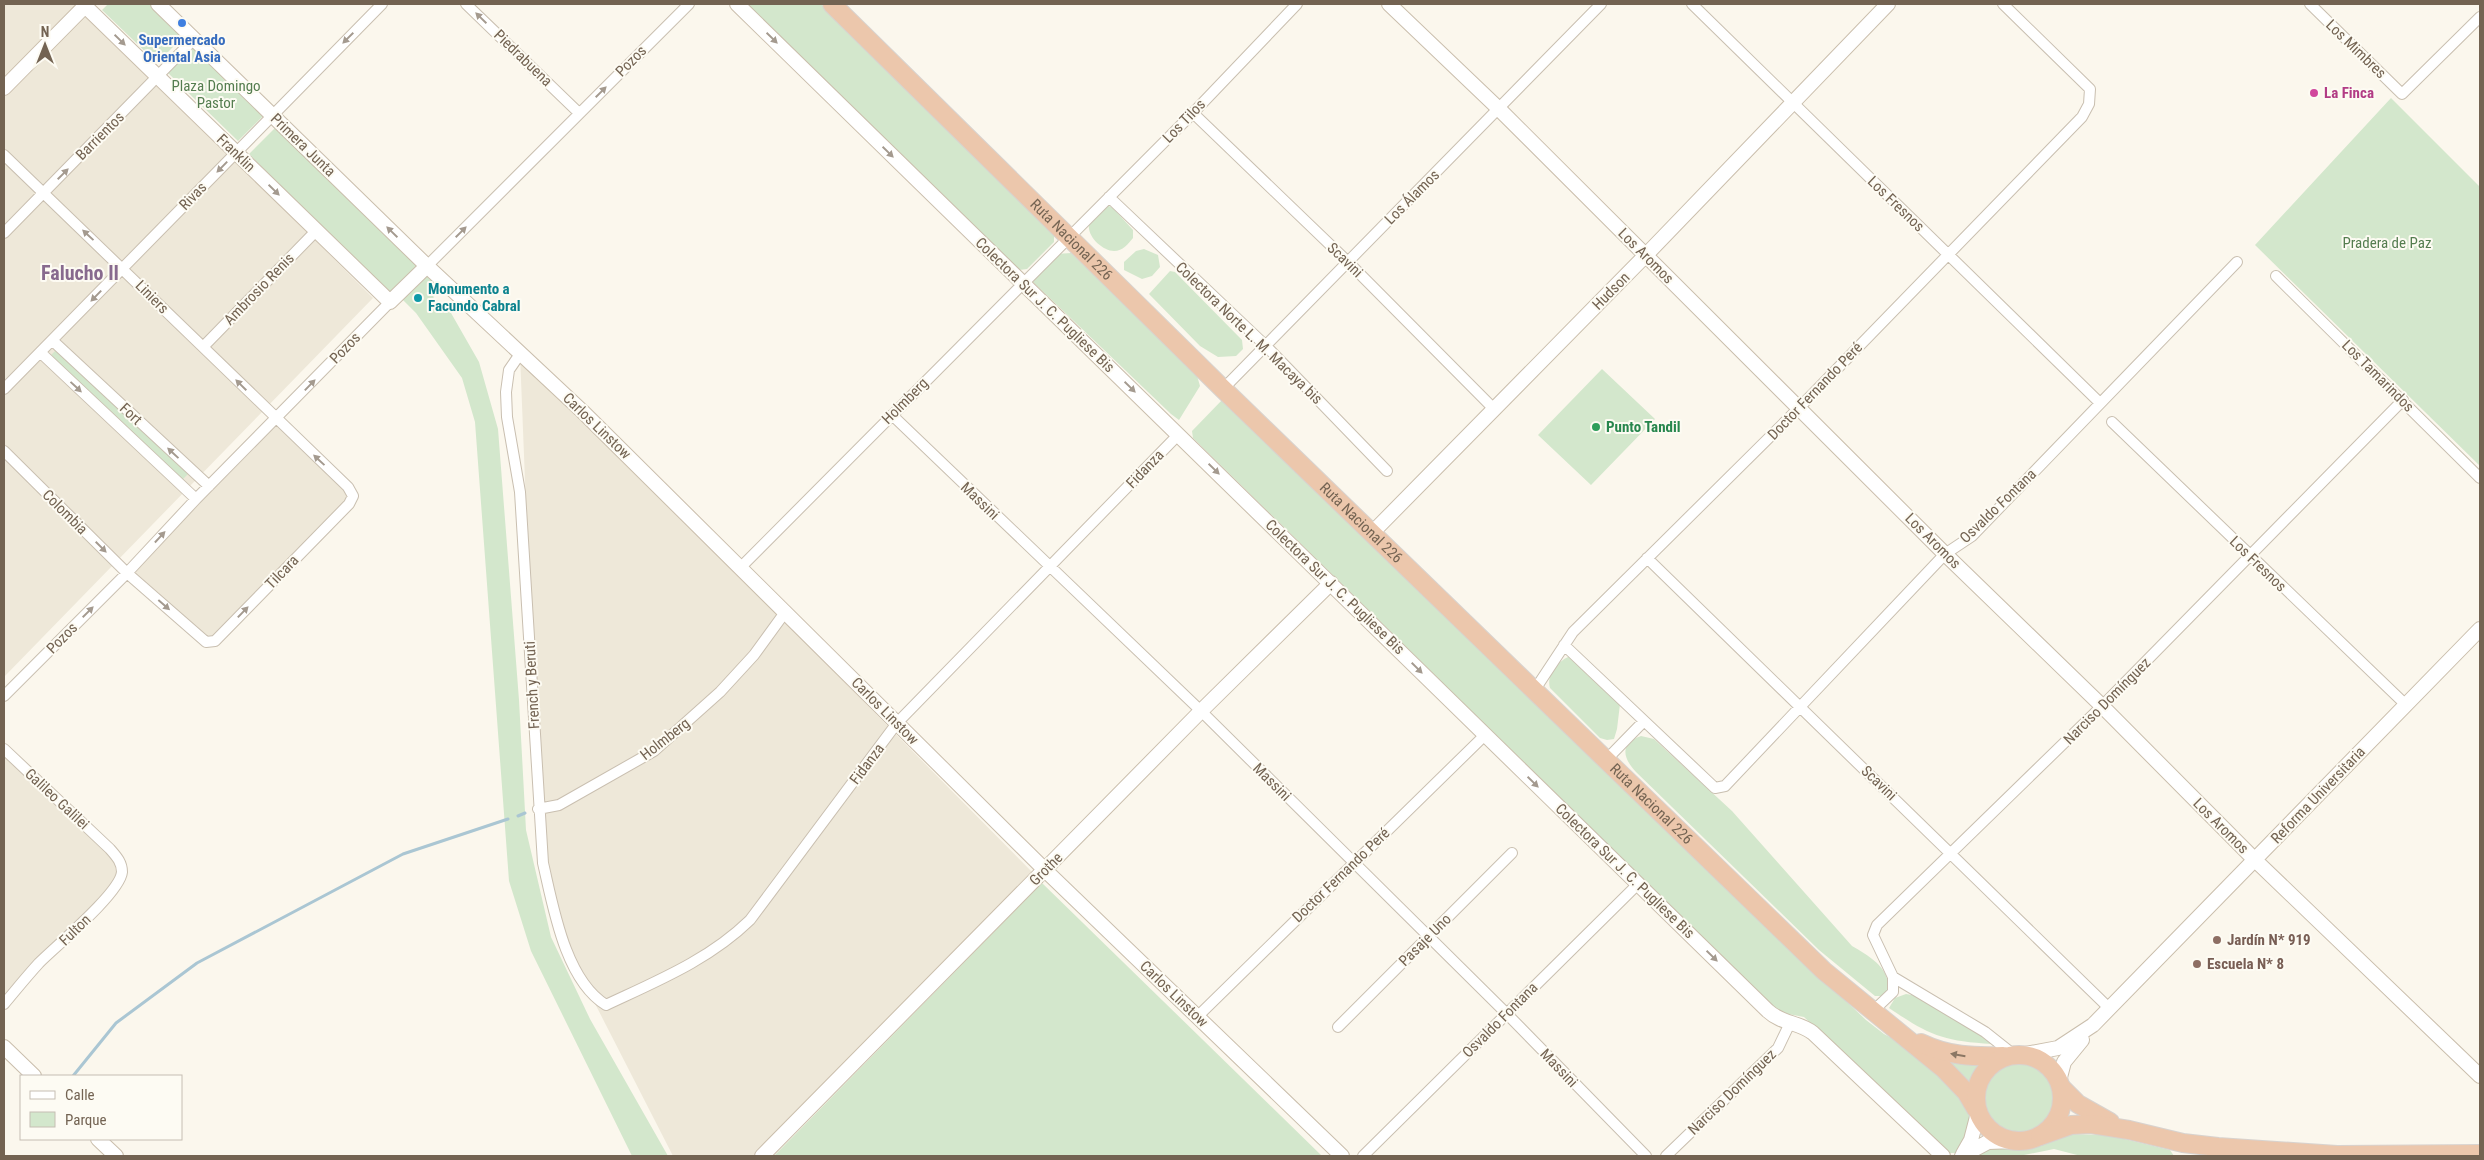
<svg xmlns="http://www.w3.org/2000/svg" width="2484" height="1160" font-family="'Roboto Condensed',sans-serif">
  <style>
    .residential { fill: #eee8d9 }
    .green { fill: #d3e7cc }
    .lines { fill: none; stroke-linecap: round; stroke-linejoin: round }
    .stream { stroke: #aac6d3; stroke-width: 3 }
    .street-casing { stroke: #c9bfb0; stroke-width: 12 }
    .secondary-casing { stroke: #cabeac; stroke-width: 16 }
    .highway-casing { stroke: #d8d3cf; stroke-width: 20 }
    .street { stroke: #fff; stroke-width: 10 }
    .secondary { stroke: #fff; stroke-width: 14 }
    .highway { stroke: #ecc7ac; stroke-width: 18 }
    .oneway { fill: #a49a8f }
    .oneway2 { fill: #8b7764 }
    .shop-dot { fill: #3f7fe0; stroke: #fdfbf3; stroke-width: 2 }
    .hotel-dot { fill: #d1479c; stroke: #fdfbf3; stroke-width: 2 }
    .culture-dot { fill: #0f9aa8; stroke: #fdfbf3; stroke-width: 2 }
    .leisure-dot { fill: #2e9e5b; stroke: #fdfbf3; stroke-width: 2 }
    .education-dot { fill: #8d6e63; stroke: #fdfbf3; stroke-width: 2 }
    .labels { text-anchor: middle; stroke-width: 4; stroke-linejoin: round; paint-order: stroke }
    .shop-label { font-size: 15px; font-weight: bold; fill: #366cbe; stroke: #fdfbf3 }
    .street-label { font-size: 15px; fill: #736352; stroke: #fdfbf3 }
    .park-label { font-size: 15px; fill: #547d4f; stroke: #fdfbf3 }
    .hotel-label { font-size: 15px; font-weight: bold; fill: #b23c85; stroke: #fdfbf3; text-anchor: start }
    .culture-label { font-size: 15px; font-weight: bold; fill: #0d838f; stroke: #fdfbf3; text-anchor: start }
    .leisure-label { font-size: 15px; font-weight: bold; fill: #27864d; stroke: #fdfbf3; text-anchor: start }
    .education-label { font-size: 15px; font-weight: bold; fill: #785e54; stroke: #fdfbf3; text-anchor: start }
    .district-label { font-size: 20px; font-weight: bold; fill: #886a8e; stroke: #fdfbf3 }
  </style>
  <rect width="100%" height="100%" fill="#fbf7ed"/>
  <path class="residential" d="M4,4H79L373,298L4,677Z
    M520,354L1033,873L761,1156H673L565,945L538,809Z
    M276,420L353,496L215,641L206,642L127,573Z
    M4,750L121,862L117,884L4,1006Z"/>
  <path class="green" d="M108,4H150L184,36L157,63L102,10Z
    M745,4H821L1054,234V242L1027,269L1019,270Z
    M193,47L264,115L238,141L168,73Z
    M2391,98L2480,187V466L2255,245Z
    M277,126L420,267L391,295L249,154Z
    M1107,205L1113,208L1133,230V238C1128,244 1123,251 1114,251C1102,251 1084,234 1090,221C1092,215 1102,209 1107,205Z
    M1144,249L1158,255L1160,267L1152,276L1142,279L1124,270V262L1136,251Z
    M1071,253L1196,372L1200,386L1179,420L1171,414L1033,282L1034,274L1056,254Z
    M427,271L442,287L433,297L451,313L479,362L498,429L519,700L526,830L551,937L590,1019L668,1156H632L531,951L509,881L475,422L462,378L416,313L401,298Z
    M1170,271L1175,272L1242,340L1243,349L1236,356L1218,357L1200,346L1149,294Z
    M57,349L188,474L181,481L51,355Z
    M1602,369L1655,419L1591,485L1538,435Z
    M1223,399L1672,836L1866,1020L1884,1034L1919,1053L1965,1102L1971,1121L1968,1135L1956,1153H1947L1940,1148L1804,1017L1778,1012L1193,438L1192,431Z
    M1570,656L1620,704L1617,729L1614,739L1607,740L1600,738L1550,688C1546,675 1558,661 1570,656Z
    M1641,736L1654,739L1732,811L1852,946C1869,956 1891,968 1888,991L1882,996H1875L1819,950L1636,772C1623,758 1619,744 1641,736Z
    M1042,883L1322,1156H774Z
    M1906,994C1933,997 1970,1027 1992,1044C1942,1041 1929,1035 1889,1008L1895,998Z
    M1926,1048L1980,1063L1970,1087Z
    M1982 1098a37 37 0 1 1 74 0a37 37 0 1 1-74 0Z
    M2067,1134L2108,1135L2170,1150L2174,1156H2081L2054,1149L2019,1156H1973L1989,1145L2026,1146Z"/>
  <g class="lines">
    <path class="stream" d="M518,816L525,813
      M73,1076L116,1023L197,963L403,854L508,819"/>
    <defs>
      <path id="street" d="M466,4L579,113
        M1692,4L2100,403
        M2310,4L2402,94L2480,17
        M1193,113L1348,262L1494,409
        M4,155L348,487L353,496L349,504L215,641L206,642L127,573L4,451
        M1109,197L1266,346L1387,471
        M4,233L195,38
        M427,266L689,4
        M2276,276L2480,478
        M53,341L209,486
        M203,347L316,231
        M41,353L196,499
        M520,354L509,370L506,392L507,417L520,492L543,863C553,906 565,980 606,1005C657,981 709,960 750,920L897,723L1179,434
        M4,389L382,4
        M1223,389L1601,4
        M892,415L1201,711L1506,1013L1646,1156
        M2112,422L2405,704
        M1647,558L2110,1009
        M741,567L1193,113L1297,4
        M1564,645L1715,788L1725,786L1945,554L1972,536L2237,262
        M1534,691L1573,632L1799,408L2082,117L2089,104L2090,89L2003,4
        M4,696L127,573L196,499L390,302
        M4,749L110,849C116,856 122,862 122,872C120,893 56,946 39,963C27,976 15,991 4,1004
        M1606,760L1644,721
        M538,809L559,805L654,751L720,692L754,655L786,611
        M1893,977L1985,1032L2014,1055
        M1872,1012L1893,992V977L1873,935L1877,925L2102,706L2403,400
        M1198,1016L1485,735
        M1338,1027L1512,853
        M1363,1156L1638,884
        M1666,1156L1778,1048L1790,1023"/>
      <path id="secondary" d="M83,4L390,302L427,266
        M158,4L427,266L582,411L1045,870L1342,1156
        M737,4L1768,1011C1782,1024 1799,1022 1813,1033L1943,1156
        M1389,4L1499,109L1945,554L2102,706L2255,860L2480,1076
        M4,88L87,4
        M1373,532L1645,256L1888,4
        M4,1047L34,1076
        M2020,1055L2058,1048L2093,1025L2480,629
        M2059,1081L2064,1062L2082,1040
        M98,1139L116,1156
        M1963,1154L1971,1140L1978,1113
        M762,1156L1201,711L1331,583
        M1962,1156L1988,1142L2016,1141"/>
      <g id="highway">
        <path id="s1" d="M832,4L1223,389L1824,971L1944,1069L1966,1092L1976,1109"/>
        <path d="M1921,1043C1948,1056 1973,1057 2003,1056"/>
        <circle cx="2019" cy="1098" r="43"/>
        <path d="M2061,1087L2078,1104L2110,1122"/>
        <path d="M2040,1136L2071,1125L2091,1124L2129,1130L2183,1143L2218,1147L2337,1155L2480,1154"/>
      </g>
    </defs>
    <use href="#street" class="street-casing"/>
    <use href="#secondary" class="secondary-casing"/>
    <use href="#highway" class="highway-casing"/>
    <use href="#street" class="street"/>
    <use href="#secondary" class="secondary"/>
    <use href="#highway" class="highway"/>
  </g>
  <defs><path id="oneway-solid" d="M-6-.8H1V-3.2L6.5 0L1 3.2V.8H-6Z" transform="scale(1.25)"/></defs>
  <g class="oneway">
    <use href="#oneway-solid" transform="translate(481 18) rotate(-136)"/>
    <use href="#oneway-solid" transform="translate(348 38) rotate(135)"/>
    <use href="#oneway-solid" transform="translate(772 38) rotate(44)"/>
    <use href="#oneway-solid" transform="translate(120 40) rotate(44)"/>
    <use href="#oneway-solid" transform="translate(601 92) rotate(-45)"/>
    <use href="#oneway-solid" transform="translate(888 152) rotate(44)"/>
    <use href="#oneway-solid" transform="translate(222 167) rotate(134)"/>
    <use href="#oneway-solid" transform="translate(63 174) rotate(-45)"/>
    <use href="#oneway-solid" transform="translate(274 190) rotate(44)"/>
    <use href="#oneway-solid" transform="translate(392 232) rotate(-136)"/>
    <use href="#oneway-solid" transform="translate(461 232) rotate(-45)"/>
    <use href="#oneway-solid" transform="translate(88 235) rotate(-137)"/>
    <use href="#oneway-solid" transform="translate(96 296) rotate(134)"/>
    <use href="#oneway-solid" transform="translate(241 385) rotate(-135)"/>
    <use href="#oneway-solid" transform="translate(310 385) rotate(-46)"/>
    <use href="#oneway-solid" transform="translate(76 387) rotate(43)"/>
    <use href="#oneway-solid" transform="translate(1130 387) rotate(44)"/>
    <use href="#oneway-solid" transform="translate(173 453) rotate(-137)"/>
    <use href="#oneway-solid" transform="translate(319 460) rotate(-137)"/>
    <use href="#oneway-solid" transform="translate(1214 469) rotate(44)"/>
    <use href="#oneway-solid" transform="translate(160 537) rotate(-47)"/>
    <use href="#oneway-solid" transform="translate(101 547) rotate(45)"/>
    <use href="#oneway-solid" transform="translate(164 605) rotate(41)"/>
    <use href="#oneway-solid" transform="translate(88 612) rotate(-45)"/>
    <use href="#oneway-solid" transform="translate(243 612) rotate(-46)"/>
    <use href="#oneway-solid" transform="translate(1417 668) rotate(45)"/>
    <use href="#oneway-solid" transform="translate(1533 782) rotate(44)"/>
    <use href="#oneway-solid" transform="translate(1712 956) rotate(44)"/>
  </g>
  <use class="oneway2" href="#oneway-solid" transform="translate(1958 1055) rotate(-170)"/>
  <circle class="shop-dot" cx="182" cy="23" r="5"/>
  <circle class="hotel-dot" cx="2314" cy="93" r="5"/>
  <circle class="culture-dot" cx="418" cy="298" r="5"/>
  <circle class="leisure-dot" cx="1596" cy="427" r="5"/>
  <g class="education-dot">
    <circle cx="2217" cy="940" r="5"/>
    <circle cx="2197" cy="964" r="5"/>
  </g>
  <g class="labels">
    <g class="shop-label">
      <text x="182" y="45">Supermercado<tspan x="182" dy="17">Oriental Asia</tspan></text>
    </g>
    <g class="street-label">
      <text transform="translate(2356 49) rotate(44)" y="5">Los Mimbres</text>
      <text transform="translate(523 58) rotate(44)" y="5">Piedrabuena</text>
      <text transform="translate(631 61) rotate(-45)" y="5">Pozos</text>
      <text transform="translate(1184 121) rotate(-46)" y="5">Los Tilos</text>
      <text transform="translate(100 136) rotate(-45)" y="5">Barrientos</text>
      <text transform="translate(303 145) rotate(44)" y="5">Primera Junta</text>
      <text transform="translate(236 153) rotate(44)" y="5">Franklin</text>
      <text transform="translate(193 196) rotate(-46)" y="5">Rivas</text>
      <text transform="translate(1412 197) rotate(-45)" y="5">Los Álamos</text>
      <text transform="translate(1896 204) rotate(44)" y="5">Los Fresnos</text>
      <text dy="5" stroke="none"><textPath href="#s1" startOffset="336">Ruta Nacional 226</textPath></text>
      <text transform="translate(1646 256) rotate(45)" y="5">Los Aromos</text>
      <text transform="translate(1345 260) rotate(44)" y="5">Scavini</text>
      <text transform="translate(259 289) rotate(-46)" y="5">Ambrosio Renis</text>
      <text transform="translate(1611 291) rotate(-45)" y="5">Hudson</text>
      <text transform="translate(152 297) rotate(45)" y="5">Liniers</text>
      <text transform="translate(1045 305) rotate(44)" y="5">Colectora Sur J. C. Pugliese Bis</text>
      <text transform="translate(1249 333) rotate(44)" y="5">Colectora Norte L. M. Macaya bis</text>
      <text transform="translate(345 348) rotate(-46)" y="5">Pozos</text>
      <text transform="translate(2378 376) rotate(45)" y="5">Los Tamarindos</text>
      <text transform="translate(1815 391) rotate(-46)" y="5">Doctor Fernando Peré</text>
      <text transform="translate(905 401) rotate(-45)" y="5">Holmberg</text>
      <text transform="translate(131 414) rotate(43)" y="5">Fort</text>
      <text transform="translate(597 426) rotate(44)" y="5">Carlos Linstow</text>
      <text transform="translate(1145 469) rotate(-46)" y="5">Fidanza</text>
      <text transform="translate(980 501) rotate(44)" y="5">Massini</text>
      <text transform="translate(1998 506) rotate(-44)" y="5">Osvaldo Fontana</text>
      <text transform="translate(65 512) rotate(45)" y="5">Colombia</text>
      <text dy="5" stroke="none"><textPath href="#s1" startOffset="741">Ruta Nacional 226</textPath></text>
      <text transform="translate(1933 541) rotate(45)" y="5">Los Aromos</text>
      <text transform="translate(2258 564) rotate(44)" y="5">Los Fresnos</text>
      <text transform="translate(282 572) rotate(-46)" y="5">Tilcara</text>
      <text transform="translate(1335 587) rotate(44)" y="5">Colectora Sur J. C. Pugliese Bis</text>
      <text transform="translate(62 638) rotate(-45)" y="5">Pozos</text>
      <text transform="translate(532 685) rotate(-93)" y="5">French y Beruti</text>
      <text transform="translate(2107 701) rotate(-45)" y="5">Narciso Domínguez</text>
      <text transform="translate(885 711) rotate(45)" y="5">Carlos Linstow</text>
      <text transform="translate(665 739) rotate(-38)" y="5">Holmberg</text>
      <text transform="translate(867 764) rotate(-53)" y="5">Fidanza</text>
      <text transform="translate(1272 782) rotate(45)" y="5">Massini</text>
      <text transform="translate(1879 783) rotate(44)" y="5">Scavini</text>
      <text transform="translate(2318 795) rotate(-46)" y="5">Reforma Universitaria</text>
      <text transform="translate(57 799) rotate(43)" y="5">Galileo Galilei</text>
      <text dy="5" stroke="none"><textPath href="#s1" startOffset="1145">Ruta Nacional 226</textPath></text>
      <text transform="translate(2221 826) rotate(45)" y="5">Los Aromos</text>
      <text transform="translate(1046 869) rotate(-45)" y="5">Grothe</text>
      <text transform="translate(1625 871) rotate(44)" y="5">Colectora Sur J. C. Pugliese Bis</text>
      <text transform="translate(1341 875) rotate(-44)" y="5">Doctor Fernando Peré</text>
      <text transform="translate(75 930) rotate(-44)" y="5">Fulton</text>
      <text transform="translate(1425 940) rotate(-45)" y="5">Pasaje Uno</text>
      <text transform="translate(1174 994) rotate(44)" y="5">Carlos Linstow</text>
      <text transform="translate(1500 1020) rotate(-45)" y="5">Osvaldo Fontana</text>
      <text transform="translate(1559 1068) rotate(46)" y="5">Massini</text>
      <text transform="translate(1732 1092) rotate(-44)" y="5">Narciso Domínguez</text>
    </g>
    <g class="park-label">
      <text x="216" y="91">Plaza Domingo<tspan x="216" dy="17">Pastor</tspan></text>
      <text x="2387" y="248">Pradera de Paz</text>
    </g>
    <g class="hotel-label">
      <text x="2324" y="98">La Finca</text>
    </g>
    <g class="culture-label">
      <text x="428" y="294">Monumento a<tspan x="428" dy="17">Facundo Cabral</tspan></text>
    </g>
    <g class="leisure-label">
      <text x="1606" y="432">Punto Tandil</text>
    </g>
    <g class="education-label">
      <text x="2227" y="945">Jardín N* 919</text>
      <text x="2207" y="969">Escuela N* 8</text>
    </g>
    <g class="district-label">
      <text x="80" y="280">Falucho II</text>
    </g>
  </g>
  <rect width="2484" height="1160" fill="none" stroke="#736352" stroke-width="10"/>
  <rect x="20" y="1075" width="162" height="65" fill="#fdfbf3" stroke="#c6beb3"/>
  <rect x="30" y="1091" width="25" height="8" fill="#ffffff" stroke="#c6beb3"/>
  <text x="65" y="1100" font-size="15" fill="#736352">Calle</text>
  <rect x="30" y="1112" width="25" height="15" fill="#d3e7cc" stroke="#c6beb3"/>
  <text x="65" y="1125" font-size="15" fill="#736352">Parque</text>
  <g transform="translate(45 45)" stroke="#fdfbf3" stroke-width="4" paint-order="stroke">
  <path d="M0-4L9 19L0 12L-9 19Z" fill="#736352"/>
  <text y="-8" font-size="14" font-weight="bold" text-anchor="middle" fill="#736352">N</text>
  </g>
</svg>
